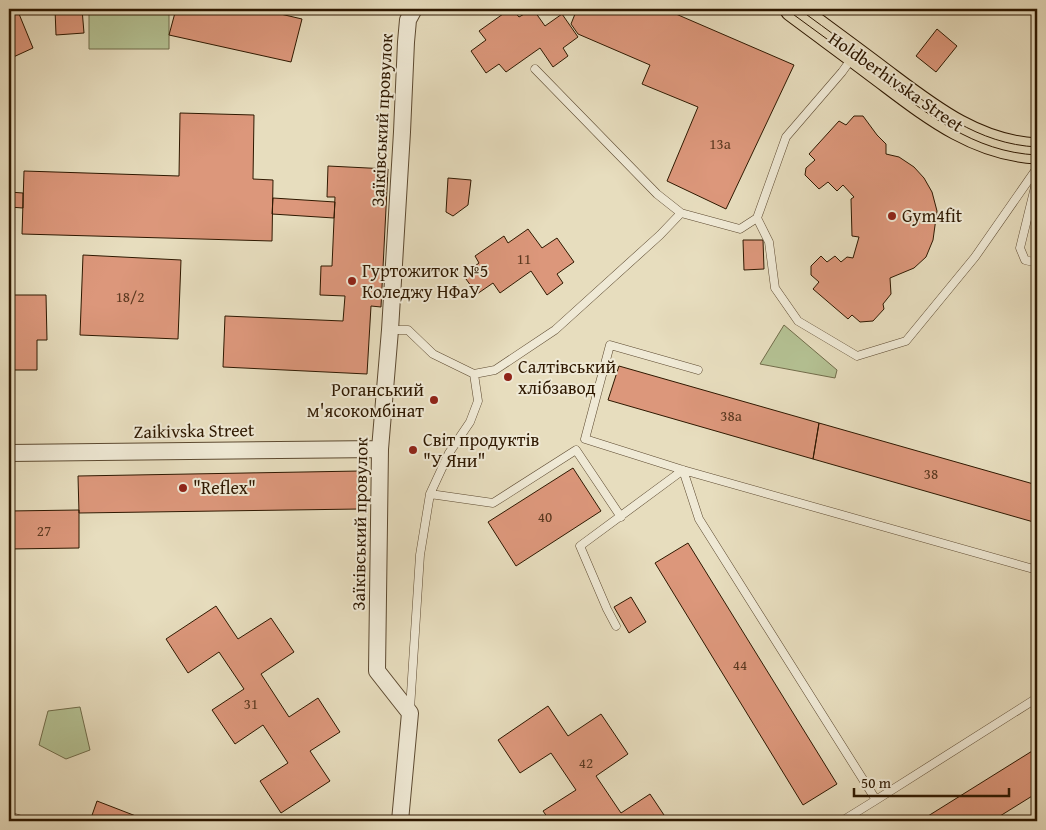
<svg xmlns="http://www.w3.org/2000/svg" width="1046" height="830" font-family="'Gentium Book Plus',serif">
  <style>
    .green { fill: #b4c193; stroke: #716c4a }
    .building { fill: #dc977b; stroke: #2e1800 }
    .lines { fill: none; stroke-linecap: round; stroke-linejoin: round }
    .lane-casing { stroke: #5c4930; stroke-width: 9 }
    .street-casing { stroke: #5c4930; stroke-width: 18 }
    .primary-casing { stroke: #2e1800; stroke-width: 27 }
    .lane { stroke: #efe9d5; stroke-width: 8 }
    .street { stroke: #efe9d5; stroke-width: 16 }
    .primary { stroke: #e7ddbe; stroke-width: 25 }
    .tram { stroke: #2e1800; stroke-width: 1 }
    .poi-dot { fill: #8f2418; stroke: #efe9d5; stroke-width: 2 }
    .labels { text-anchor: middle; stroke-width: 4; stroke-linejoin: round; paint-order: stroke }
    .number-label { font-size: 15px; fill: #5a381f }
    .street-label { font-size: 18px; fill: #2e1800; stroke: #efe9d5 }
    .poi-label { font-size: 18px; fill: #2e1800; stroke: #efe9d5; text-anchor: start }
  </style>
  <rect width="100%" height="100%" fill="#e7ddbe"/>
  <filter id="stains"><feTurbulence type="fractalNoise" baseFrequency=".004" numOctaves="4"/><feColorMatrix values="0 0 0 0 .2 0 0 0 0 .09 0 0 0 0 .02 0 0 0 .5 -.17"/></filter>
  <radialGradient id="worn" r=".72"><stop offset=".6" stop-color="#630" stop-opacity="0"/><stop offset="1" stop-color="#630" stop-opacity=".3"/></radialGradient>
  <path class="green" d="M89,9H169V49H89Z
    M784,325L837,370L835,378L760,364Z
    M80,707L90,750L66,759L39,745L48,711Z"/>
  <path class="building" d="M17,9L33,48L9,59V13Z
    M55,9H82L84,33L56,35Z
    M176,9H259L302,19L291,62L169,35Z
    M510,9H512L519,17L533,9L545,26L562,14L578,37L563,48L568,56L553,67L540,48L506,72L499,64L486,73L471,51L486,40L479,31Z
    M577,9H601L613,14L615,9H670L669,11L794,65L726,209L667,181L698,107L642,84L650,65L578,34L571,24Z
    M937,29L957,46L936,72L916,56Z
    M180,113L254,115L253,179L273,180L272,241L22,234L24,171L179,176Z
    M854,116H863L877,135L886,144V154L899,157L914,167L924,178L932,192L937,211L933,240L926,257L914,268L890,278L891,294L883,304L884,309L873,321L860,322L852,315L848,319L813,289L819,282L811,275V266L821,256L827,262L835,256L841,262L847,257L853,258L859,237L852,236L851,199L854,197L843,185L837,191L828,182L819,189L805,175L806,168L815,160L809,154L839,121L846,125Z
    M328,166L388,169L381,307L371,306L367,374L223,367L225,316L343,321L345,296L320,295L321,266H332L335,197H327Z
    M448,178L471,180L468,205L453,216L446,212Z
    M9,192L23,193V208L9,207Z
    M273,198L335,202L334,218L272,214Z
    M528,229L542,248L557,238L574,262L557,274L563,283L547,295L531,271L500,293L493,283L477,294L463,275L479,263L475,256L504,236L508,243Z
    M743,240H763L764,269L744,270Z
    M83,255L181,260L178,339L80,335Z
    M9,295H46L47,340H37V370H9Z
    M619,366L819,423L813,459L608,400Z
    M819,423L1037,485V523L813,459Z
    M573,468L601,511L516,566L488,522Z
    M360,471V509L79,513L78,476Z
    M79,510V548L9,549V511Z
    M688,543L837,784L803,805L655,563Z
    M631,597L646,622L629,633L614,607Z
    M216,606L238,639L271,618L294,652L261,674L289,717L318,698L340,732L310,751L330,781L281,813L260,781L288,763L263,725L235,744L212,710L244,689L219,652L188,673L166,639Z
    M548,706L568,736L601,714L628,754L596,776L621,813L650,794L668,821H550L543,811L576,790L551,753L520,773L498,740Z
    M1037,748V793L992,821H920Z
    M97,801L141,818L140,821H90Z"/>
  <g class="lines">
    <defs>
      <path id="lane" d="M535,69L657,194L681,213L740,229L757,218L786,137L842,72L852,58
        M1037,169L1036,183L1020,248L1025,260L1037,263
        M757,218L769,242L775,288L798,321L857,356L906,341L975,257L1037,168
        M390,330H408L433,354L474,374L495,370L555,330L660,235L681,213
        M698,370L610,345L585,439L683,470L1037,570
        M430,494L493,503L576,450L621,517
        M616,626L607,609L580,546L683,470L699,519L876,800L1037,698
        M410,709L420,555L430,494L449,453L470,422L478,401L474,374
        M9,816L25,821
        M842,821L876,800"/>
      <path id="street" d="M9,453L380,449
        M400,821L410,713L377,671L380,449L390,330L402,132L406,42L408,20L414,9"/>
      <path id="primary" d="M793,9C821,30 850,51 879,73C927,109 974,148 1037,151"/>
    </defs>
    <use href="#lane" class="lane-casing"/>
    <use href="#street" class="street-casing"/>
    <use href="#primary" class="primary-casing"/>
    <use href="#lane" class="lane"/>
    <use href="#street" class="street"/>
    <use href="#primary" class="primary"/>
    <path class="tram" d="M786,9C817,32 848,54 878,77C928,114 973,152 1037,155
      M799,9C829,31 859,53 888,75C935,109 977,144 1037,147"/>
  </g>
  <g class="poi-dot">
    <circle cx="892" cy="216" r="5"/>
    <circle cx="352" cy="281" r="5"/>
    <circle cx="508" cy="377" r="5"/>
    <circle cx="434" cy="400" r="5"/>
    <circle cx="413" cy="450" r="5"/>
    <circle cx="183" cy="488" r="5"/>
  </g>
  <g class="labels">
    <g class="number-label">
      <text x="720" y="149">13а</text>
      <text x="524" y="264">11</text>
      <text x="130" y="302">18/2</text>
      <text x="731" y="421">38а</text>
      <text x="931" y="479">38</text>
      <text x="545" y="522">40</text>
      <text x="44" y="536">27</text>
      <text x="740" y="670">44</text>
      <text x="251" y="709">31</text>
      <text x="586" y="768">42</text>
    </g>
    <g class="street-label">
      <text transform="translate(896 82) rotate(35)" y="6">Holdberhivska Street</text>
      <text transform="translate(382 120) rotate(-87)" y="6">Заїківський провулок</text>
      <text transform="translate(194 431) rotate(-1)" y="6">Zaikivska Street</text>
      <text transform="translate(360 524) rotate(-89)" y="6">Заїківський провулок</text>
    </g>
    <g class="poi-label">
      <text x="902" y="222">Gym4fit</text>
      <text x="362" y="277">Гуртожиток №5<tspan x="362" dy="21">Коледжу НФаУ</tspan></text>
      <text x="518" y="373">Салтівський<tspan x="518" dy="21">хлібзавод</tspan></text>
      <text x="424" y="396" text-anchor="end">Роганський<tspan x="424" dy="21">м'ясокомбінат</tspan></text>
      <text x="423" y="446">Світ продуктів<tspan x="423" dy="21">"У Яни"</tspan></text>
      <text x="193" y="494">"Reflex"</text>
    </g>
  </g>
  <rect width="1046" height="830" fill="none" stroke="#e7ddbe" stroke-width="30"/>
  <rect x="10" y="10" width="1026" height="810" fill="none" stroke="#2e1800" stroke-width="2.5"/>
  <rect x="15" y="15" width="1016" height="800" fill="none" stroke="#2e1800"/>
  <path d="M854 788v8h155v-8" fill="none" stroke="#2e1800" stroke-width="2.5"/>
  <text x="861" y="788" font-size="15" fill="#2e1800" stroke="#efe9d5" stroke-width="4" paint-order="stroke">50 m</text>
  <rect width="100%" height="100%" filter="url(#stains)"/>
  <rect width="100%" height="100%" fill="url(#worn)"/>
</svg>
